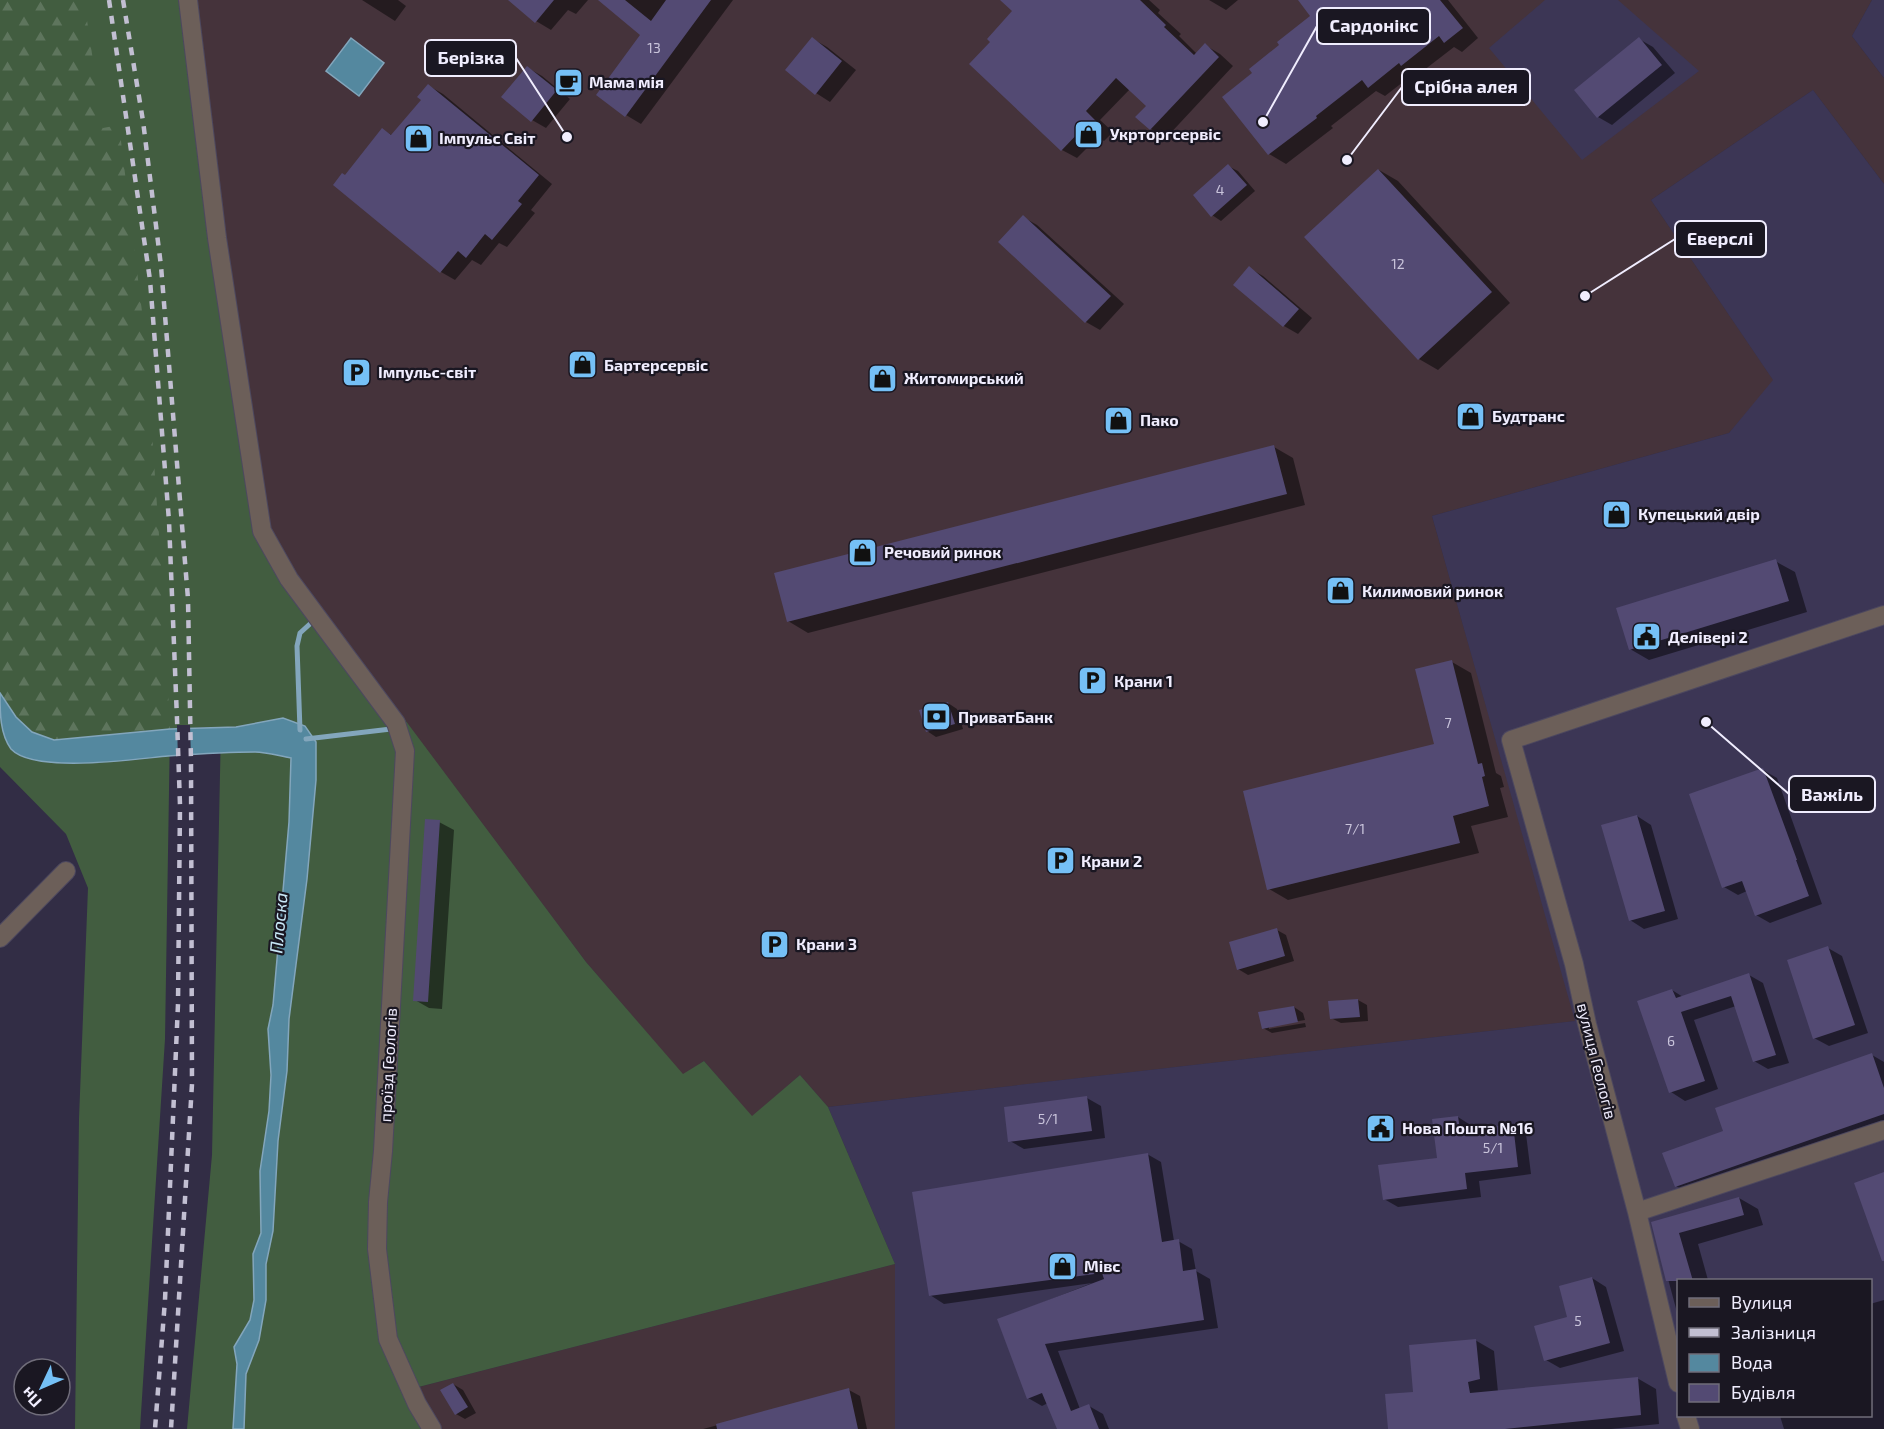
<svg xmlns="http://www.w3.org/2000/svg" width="1884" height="1429" font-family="'Exo 2',sans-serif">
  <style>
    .commercial { fill: #45333b }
    .built { fill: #3c3655; fill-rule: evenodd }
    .grass { fill: #425d40 }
    .forest { fill: url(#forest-firs) }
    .water { fill: #54889f; stroke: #83a6bc; stroke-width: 1.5 }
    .pier { fill: #322d45 }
    .shadow { fill: #0007 }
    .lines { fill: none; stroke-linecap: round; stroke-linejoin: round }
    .stream { stroke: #83a6bc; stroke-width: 5 }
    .building { fill: #534a73 }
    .minor-casing { stroke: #4d485f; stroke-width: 20 }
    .minor { stroke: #6c5f59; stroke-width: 18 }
    .rail { stroke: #c2bfd2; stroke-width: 4.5; stroke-dasharray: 8 8; stroke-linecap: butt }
    .labels { text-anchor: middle; stroke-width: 4.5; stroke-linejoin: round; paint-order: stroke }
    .number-label { font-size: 14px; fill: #c9c4db }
    .poi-label { font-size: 16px; font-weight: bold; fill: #f0edfe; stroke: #1a1722; text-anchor: start }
    .street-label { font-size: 16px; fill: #f0edfe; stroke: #1a1722 }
    .water-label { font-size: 18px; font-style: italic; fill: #c8e7f6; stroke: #1a1722 }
    .leader { fill: none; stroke: #f0edfe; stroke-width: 2 }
    .callout-dot { fill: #f0edfe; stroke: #1a1722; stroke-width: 2 }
    .callout { fill: #1a1722; stroke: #f0edfe; stroke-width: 2 }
    .callout-label { font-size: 18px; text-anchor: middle; font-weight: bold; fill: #f0edfe }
  </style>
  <defs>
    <pattern id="forest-firs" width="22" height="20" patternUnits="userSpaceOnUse" patternTransform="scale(1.5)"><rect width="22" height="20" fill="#425d40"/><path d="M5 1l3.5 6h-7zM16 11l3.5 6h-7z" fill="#5e755d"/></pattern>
  </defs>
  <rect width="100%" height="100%" fill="#322d45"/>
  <path class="commercial" d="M197,0H1872L1852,36L1884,78V184L1813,90L1651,200L1774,381L1729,433L1432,516L1576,1021L828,1107L800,1075L752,1117L704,1061L683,1075L586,962L296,575L270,529L225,236Z
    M895,1264V1429H441L419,1387Z"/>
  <path class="built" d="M1545,0H1618L1699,71L1582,160L1489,48Z
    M1872,0H1884V78L1852,36Z
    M1813,90L1884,184V1429H895V1264L828,1107L1575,1021L1432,516L1729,433L1773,380L1651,200ZM1678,1280H1870V1416H1678Z"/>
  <path class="grass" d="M0,0H188L262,532L378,699L385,693L586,962L683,1074L704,1061L752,1116L800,1075L828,1107L895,1264L403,1391L424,1429H187L212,1155L221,727L170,729L165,1039L140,1429H75L79,1119L88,888L66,834L0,767Z"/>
  <path class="forest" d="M0,0H84L103,128L119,125L146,344L163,594L170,729L54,740L32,732L16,717L0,693Z"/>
  <path class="water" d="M351,38L384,63L359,96L326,71Z
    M0,693L16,717L32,732L54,740L170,729L236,727L283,718L305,726L316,742V780L307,879L289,1019L287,1071L278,1141L273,1231L266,1264V1300L259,1340L246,1374L244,1429H233L237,1364L234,1347L250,1320L254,1300L253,1254L261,1233L260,1171L269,1111L271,1075L268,1029L273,1005L289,822L291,758C279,756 267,752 255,752C226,752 197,754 168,756C135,759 34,774 11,749C0,734 0,713 0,693Z"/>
  <path class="pier" d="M177,725H190L191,758L178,759Z"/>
  <path class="shadow" d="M362,0H398L406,6L395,21Z
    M510,0H588L576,14L568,10L551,30L536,21Z
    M600,0H733L641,124L626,115L642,35Z
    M1015,0H1149L1160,10L1158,13L1181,34L1179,36L1197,54L1205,45L1220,54L1233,66L1166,138L1151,129L1148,106L1130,89L1100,120L1113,132L1104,141L1098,137L1077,158L1062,150L971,64L992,42L1014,11Z
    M1209,0H1238L1226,10Z
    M1300,0H1448L1478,38L1462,52L1454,47L1419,74L1416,72L1385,96L1376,91L1331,126L1333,128L1286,164L1269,154L1224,97L1254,73L1312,16Z
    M813,39L827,47L856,70L830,102L816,93L787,70Z
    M1639,39L1653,47L1675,73L1612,125L1598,117Z
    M528,68L542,76L570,99L546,128L532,120Z
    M429,86L443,94L552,184L531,210L535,213L507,247L499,243L481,265L472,260L455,280L441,272L335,185L345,177L382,129L393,136L423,100Z
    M1228,166L1238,171L1255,191L1221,221L1212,215Z
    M1379,170L1398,181L1510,303L1438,370L1419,359Z
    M1023,217L1037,225L1124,304L1100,330L1086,322L1000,242Z
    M1249,268L1263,276L1312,318L1298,334L1284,326Z
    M1274,447L1293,458L1305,505L808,633L788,621Z
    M1775,561L1795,572L1807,612L1649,660L1630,649Z
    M1452,662L1471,673L1496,773L1501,776L1504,787L1500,788L1508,817L1471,826L1479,853L1288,900L1269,889L1436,745Z
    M948,703L957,709L963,729L936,737L927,731Z
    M1763,770L1777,778L1822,904L1770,923L1756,915L1747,891L1738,895L1724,887Z
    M1637,816L1651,825L1678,919L1644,929L1630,920Z
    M439,822L454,830L442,1009L429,1008L415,1000Z
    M1277,930L1286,935L1294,961L1248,975L1238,969Z
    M1828,948L1842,956L1868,1033L1829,1046L1814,1038Z
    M1749,975L1763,983L1789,1063L1768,1069L1754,1061L1736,1006L1694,1020L1718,1089L1685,1101L1671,1092L1672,990L1683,997Z
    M1358,1000L1367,1005L1368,1021L1341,1023L1331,1018Z
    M1294,1007L1303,1013L1305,1020L1269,1026V1029L1305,1023L1306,1027L1272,1033L1263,1028Z
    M1872,1055L1884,1062V1131L1695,1197L1676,1186L1725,1132Z
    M1087,1098L1101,1106L1105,1138L1024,1149L1010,1141Z
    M1458,1117L1472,1126L1473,1130L1512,1125L1526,1134L1531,1174L1479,1181L1481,1197L1398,1207L1384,1199L1439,1159Z
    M1147,1154L1161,1162L1174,1241H1178L1192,1249L1196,1271L1210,1279L1218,1328L1058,1351L1080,1409L1089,1406L1103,1414L1109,1429H1058L1048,1403L1042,1406L1028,1398L998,1320L1092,1283L944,1304L930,1295Z
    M1739,1198L1758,1209L1763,1225L1698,1244L1708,1280H1678V1316L1653,1223Z
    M1592,1278L1606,1287L1624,1351L1560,1368L1546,1360Z
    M1884,1300V1429H1784L1780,1416H1870V1304Z
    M1475,1340L1494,1351L1498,1392L1637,1378L1656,1389L1659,1424L1611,1429H1389L1414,1393Z
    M453,1384L463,1390L476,1413L465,1419L456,1414Z
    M849,1390L860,1396L867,1429H703Z"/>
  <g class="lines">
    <path class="stream" d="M300,730L297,646L300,633L311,623
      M306,739L391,729"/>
  </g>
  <path class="building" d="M508,0H554L535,23Z
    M598,0H625L651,21L666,0H711L625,117L596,95L640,35Z
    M1000,0H1140L1166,25L1164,27L1194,55L1205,43L1219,57L1150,130L1135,117L1146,106L1116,78L1086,111L1098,123L1088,134L1083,128L1061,151L969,64L990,42L987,39L1012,11Z
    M1298,0H1440L1463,28L1444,43L1439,36L1401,66L1399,63L1368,88L1362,80L1316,116L1317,118L1268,155L1222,97L1252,73L1249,69L1279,45L1277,42L1310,16Z
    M812,37L842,61L815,95L785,70Z
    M1639,37L1662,65L1597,118L1574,90Z
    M527,66L557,90L531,122L501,97Z
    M428,84L539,175L518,201L522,204L492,240L485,234L466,258L458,251L440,273L333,185L342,173L345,175L382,128L391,135L421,100L417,97Z
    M1228,164L1247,185L1211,217L1193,195Z
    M1378,169L1492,292L1418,360L1304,237Z
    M1023,215L1111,296L1085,323L998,242Z
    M1249,266L1299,309L1283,327L1233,285Z
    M1274,445L1287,494L787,622L774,573Z
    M1776,559L1789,601L1629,650L1616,608Z
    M1452,660L1478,764L1482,763L1485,776L1482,777L1489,806L1453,816L1460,843L1267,890L1243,791L1434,744L1415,669Z
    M948,702L955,724L926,732L919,710Z
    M1763,768L1797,860H1796L1809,896L1755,916L1742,881L1722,888L1689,794Z
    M1637,815L1665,911L1629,921L1601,825Z
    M425,819L440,820L428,1002L413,1001Z
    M1277,928L1285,956L1237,970L1229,942Z
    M1828,946L1855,1025L1813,1039L1787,960Z
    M1749,973L1776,1055L1753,1062L1731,996L1681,1012L1705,1081L1669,1093L1637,1001L1672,989L1676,998Z
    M1358,999L1360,1017L1330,1019L1328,1001Z
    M1294,1006L1298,1022L1262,1029L1258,1012Z
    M1872,1053L1884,1088V1114L1675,1187L1662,1153L1723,1131L1715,1108Z
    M1087,1096L1092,1131L1008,1142L1004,1107Z
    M1458,1116L1460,1130L1513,1124L1518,1167L1465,1173L1467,1189L1383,1200L1378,1165L1437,1158L1432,1119Z
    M1148,1153L1162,1242L1179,1239L1183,1271L1196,1269L1204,1320L1045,1344L1071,1411L1089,1404L1099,1429H1057L1042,1393L1027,1399L997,1319L1104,1279L1102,1273L929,1296L912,1192Z
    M1884,1172V1261H1882L1854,1183Z
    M1739,1197L1744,1215L1679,1233L1693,1281H1666L1651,1222Z
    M1592,1277L1610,1343L1544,1361L1534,1326L1567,1317L1559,1286Z
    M1476,1339L1480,1379L1468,1382L1470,1393L1638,1377L1641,1415L1505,1429H1388L1385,1394L1413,1392L1409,1345Z
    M453,1383L468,1407L455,1415L440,1390Z
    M849,1388L858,1429H717L716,1424Z"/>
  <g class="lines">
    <defs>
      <path id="minor" d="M188,0L217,238L262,531L289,579L396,723L405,751L383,1151L378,1202L377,1249L388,1339L417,1404L432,1429
        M0,938L66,871
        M1637,1212L1884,1130
        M1678,1383L1637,1212L1587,1024L1574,964L1511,740L1884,615
        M1686,1416L1690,1429"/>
    </defs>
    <use href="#minor" class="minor-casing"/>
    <use href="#minor" class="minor"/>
    <path class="rail" d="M109,0L150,280L169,521L177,719L180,805L178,1004L165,1300L155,1429
      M123,0L143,121L161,266L188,599L191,763L192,1084L171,1429"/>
  </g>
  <defs>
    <symbol id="cafe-square" viewBox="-11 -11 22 22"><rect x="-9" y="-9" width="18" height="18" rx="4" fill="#75c0f6" stroke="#1a1722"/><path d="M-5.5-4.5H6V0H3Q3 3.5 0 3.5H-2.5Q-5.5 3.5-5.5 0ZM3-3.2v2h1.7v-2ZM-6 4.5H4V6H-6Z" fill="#111"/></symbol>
    <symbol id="shop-square" viewBox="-11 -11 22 22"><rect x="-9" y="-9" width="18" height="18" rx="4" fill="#75c0f6" stroke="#1a1722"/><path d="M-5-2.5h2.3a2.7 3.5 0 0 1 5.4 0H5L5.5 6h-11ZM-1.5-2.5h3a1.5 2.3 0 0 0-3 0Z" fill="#111"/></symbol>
    <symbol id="parking-square" viewBox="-11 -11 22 22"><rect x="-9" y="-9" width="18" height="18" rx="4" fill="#75c0f6" stroke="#1a1722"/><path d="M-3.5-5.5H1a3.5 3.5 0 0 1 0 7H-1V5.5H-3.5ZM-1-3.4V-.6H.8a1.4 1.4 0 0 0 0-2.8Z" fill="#111"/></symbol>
    <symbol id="civic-square" viewBox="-11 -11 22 22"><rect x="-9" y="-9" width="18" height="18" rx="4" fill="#75c0f6" stroke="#1a1722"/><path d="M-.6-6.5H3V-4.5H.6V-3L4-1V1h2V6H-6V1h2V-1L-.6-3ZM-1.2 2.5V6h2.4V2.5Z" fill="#111"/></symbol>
    <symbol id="bank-square" viewBox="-11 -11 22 22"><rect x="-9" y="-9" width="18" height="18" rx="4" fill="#75c0f6" stroke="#1a1722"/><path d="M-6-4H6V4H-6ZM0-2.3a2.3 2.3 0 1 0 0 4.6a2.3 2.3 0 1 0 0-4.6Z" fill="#111"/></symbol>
  </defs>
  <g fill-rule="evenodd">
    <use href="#cafe-square" x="552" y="66" width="33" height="33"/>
    <use href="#shop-square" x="1072" y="118" width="33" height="33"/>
    <use href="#shop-square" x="402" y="122" width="33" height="33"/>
    <use href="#shop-square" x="566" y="348" width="33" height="33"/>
    <use href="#parking-square" x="340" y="356" width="33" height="33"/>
    <use href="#shop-square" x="866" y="362" width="33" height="33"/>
    <use href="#shop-square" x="1454" y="400" width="33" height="33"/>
    <use href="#shop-square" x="1102" y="404" width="33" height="33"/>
    <use href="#shop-square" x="1600" y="498" width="33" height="33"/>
    <use href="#shop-square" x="846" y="536" width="33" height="33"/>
    <use href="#shop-square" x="1324" y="574" width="33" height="33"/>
    <use href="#civic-square" x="1630" y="620" width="33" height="33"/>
    <use href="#parking-square" x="1076" y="664" width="33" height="33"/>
    <use href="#bank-square" x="920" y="700" width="33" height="33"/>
    <use href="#parking-square" x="1044" y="844" width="33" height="33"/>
    <use href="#parking-square" x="758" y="928" width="33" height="33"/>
    <use href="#civic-square" x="1364" y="1112" width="33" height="33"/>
    <use href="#shop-square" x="1046" y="1250" width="33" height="33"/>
  </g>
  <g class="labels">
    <g class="number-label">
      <text x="654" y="53">13</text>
      <text x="1220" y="195">4</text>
      <text x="1398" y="269">12</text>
      <text x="1448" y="728">7</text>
      <text x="1355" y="834">7/1</text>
      <text x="1671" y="1046">6</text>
      <text x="1048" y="1124">5/1</text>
      <text x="1493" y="1153">5/1</text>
      <text x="1578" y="1326">5</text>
    </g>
    <g class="poi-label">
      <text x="589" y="88">Мама мія</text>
      <text x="1110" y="140">Укрторгсервіс</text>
      <text x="439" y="144">Імпульс Світ</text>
      <text x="604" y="371">Бартерсервіс</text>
      <text x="378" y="378">Імпульс-світ</text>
      <text x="904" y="384">Житомирський</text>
      <text x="1492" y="422">Будтранс</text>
      <text x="1140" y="426">Пако</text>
      <text x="1638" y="520">Купецький двір</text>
      <text x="884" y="558">Речовий ринок</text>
      <text x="1362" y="597">Килимовий ринок</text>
      <text x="1668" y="643">Делівері 2</text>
      <text x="1114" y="687">Крани 1</text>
      <text x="958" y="723">ПриватБанк</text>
      <text x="1081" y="867">Крани 2</text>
      <text x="796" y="950">Крани 3</text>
      <text x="1402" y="1134">Нова Пошта №16</text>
      <text x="1084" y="1272">Мівс</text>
    </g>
    <g class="street-label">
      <text transform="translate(1597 1061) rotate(76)" y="6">вулиця Геологів</text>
      <text transform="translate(388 1065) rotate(-87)" y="6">проїзд Геологів</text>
    </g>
    <g class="water-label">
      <text transform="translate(279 923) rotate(-85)" y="6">Плоска</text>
    </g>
  </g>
  <path class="leader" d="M1263 122L1317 26M567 137L516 58M1347 160L1402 87M1585 296L1675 239M1706 722L1789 794"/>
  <g class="callout-dot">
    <circle cx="1263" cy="122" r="6"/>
    <circle cx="567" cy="137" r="6"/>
    <circle cx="1347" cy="160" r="6"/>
    <circle cx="1585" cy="296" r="6"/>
    <circle cx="1706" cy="722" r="6"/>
  </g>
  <g class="callout">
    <rect x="1317" y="8" width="113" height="36" rx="6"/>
    <rect x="425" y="40" width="91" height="36" rx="6"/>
    <rect x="1402" y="69" width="128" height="36" rx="6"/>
    <rect x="1675" y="221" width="91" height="36" rx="6"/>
    <rect x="1789" y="776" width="86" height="36" rx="6"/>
  </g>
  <g class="callout-label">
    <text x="1374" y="32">Сардонікс</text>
    <text x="471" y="64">Берізка</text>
    <text x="1466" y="93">Срібна алея</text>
    <text x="1720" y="245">Еверслі</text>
    <text x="1832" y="801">Важіль</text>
  </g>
  <rect x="1677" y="1279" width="195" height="138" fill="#1a1722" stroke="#706d7a" stroke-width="1.5"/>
  <rect x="1689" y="1298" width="30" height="9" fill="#6c5f59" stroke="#706d7a" stroke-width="1.5"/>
  <text x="1731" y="1309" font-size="18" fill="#f0edfe">Вулиця</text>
  <rect x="1689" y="1328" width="30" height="9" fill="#c2bfd2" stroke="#706d7a" stroke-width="1.5"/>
  <text x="1731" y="1339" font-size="18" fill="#f0edfe">Залізниця</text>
  <rect x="1689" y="1354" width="30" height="18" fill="#54889f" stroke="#706d7a" stroke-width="1.5"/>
  <text x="1731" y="1369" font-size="18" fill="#f0edfe">Вода</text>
  <rect x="1689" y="1384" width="30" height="18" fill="#534a73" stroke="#706d7a" stroke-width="1.5"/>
  <text x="1731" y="1399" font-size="18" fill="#f0edfe">Будівля</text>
  <g transform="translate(42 1387) rotate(226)"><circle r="28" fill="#1a1722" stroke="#706d7a" stroke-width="1.5"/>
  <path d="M0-4.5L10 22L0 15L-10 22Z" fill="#75c0f6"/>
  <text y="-9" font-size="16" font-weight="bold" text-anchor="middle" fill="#f0edfe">Пн</text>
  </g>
</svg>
